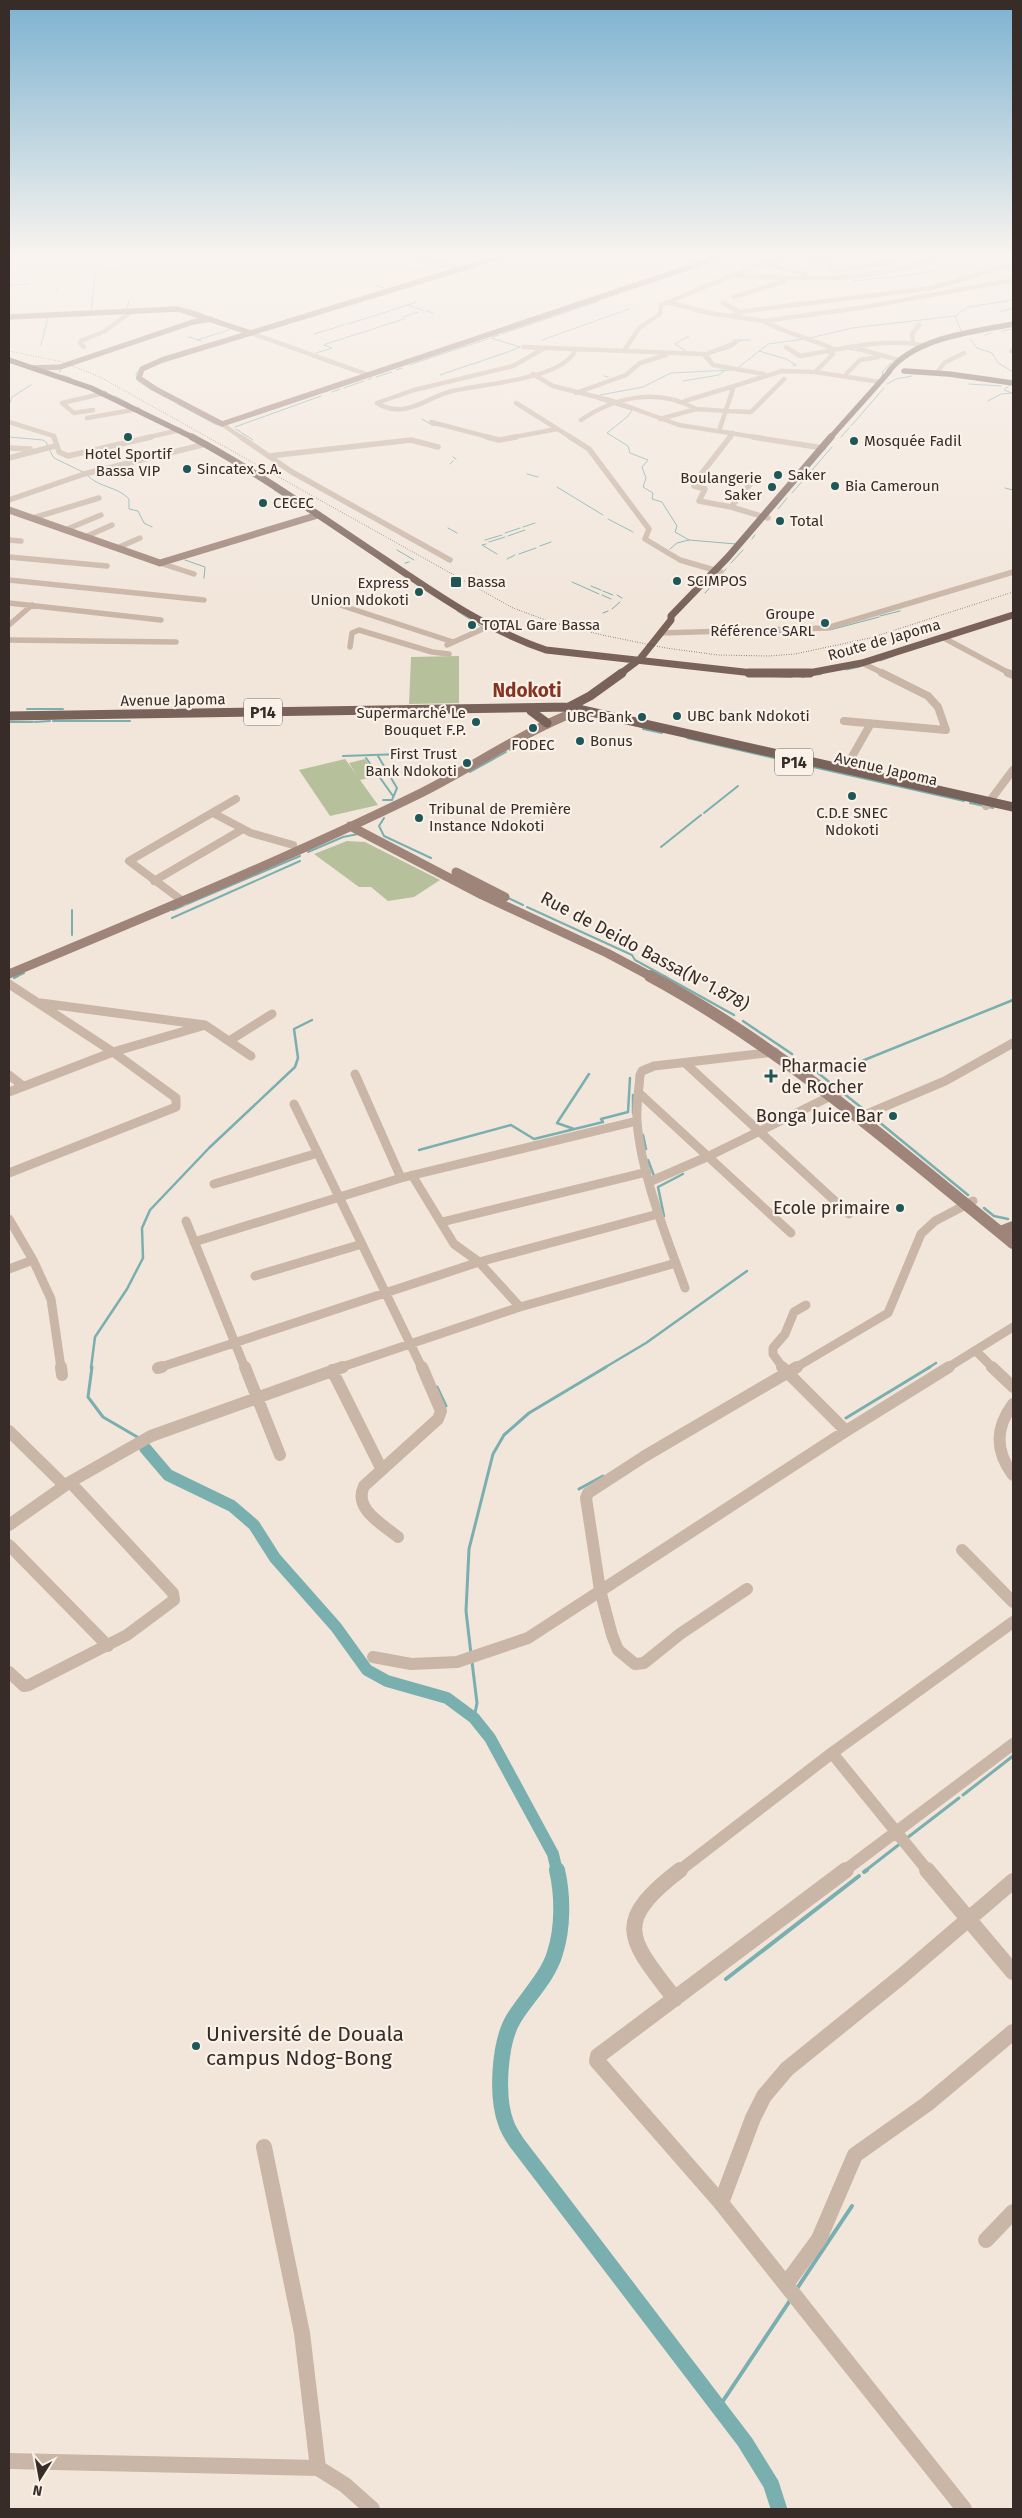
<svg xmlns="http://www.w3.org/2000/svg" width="1022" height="2518" font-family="'Fira Sans',sans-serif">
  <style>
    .green { fill: #b6c19b }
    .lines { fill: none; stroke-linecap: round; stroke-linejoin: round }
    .stream-far4 { stroke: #7aafaf; stroke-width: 1 }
    .stream-far3 { stroke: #7aafaf; stroke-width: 2 }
    .stream-far2 { stroke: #7aafaf; stroke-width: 2.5 }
    .stream-far1 { stroke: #7aafaf; stroke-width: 3 }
    .stream { stroke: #7aafaf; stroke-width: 4 }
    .canal-far1 { stroke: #7aafaf; stroke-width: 12 }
    .canal { stroke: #7aafaf; stroke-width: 16 }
    .street-far5 { stroke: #cab6a7; stroke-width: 4.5 }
    .street-far4 { stroke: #cab6a7; stroke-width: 5.5 }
    .street-far3 { stroke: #cab6a7; stroke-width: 8 }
    .street-far2 { stroke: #cab6a7; stroke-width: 9 }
    .street-far1 { stroke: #cab6a7; stroke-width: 12 }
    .street { stroke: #cab6a7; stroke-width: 16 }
    .secondary-far3 { stroke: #9e8479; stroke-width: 5.5 }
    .secondary-far2 { stroke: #9e8479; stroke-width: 7 }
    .secondary-far1 { stroke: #9e8479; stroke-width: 9 }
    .secondary { stroke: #9e8479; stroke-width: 12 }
    .primary-far2 { stroke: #796259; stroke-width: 5.5 }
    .primary-far1 { stroke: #796259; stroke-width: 7 }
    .primary { stroke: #796259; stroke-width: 9 }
    .rail { stroke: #372c28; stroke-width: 1; stroke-dasharray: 0.5 2; stroke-linecap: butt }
    .poi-dot { fill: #1d5758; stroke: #faf1e8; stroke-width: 2 }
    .labels { text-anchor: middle; stroke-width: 4.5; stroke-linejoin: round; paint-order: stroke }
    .far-poi-label { font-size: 15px; fill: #372c28; stroke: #faf1e8; text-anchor: start }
    .far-street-label { font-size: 15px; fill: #372c28; stroke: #faf1e8 }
    .shield { fill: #faf1e8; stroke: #726762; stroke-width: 1 }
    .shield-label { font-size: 16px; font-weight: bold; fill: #372c28 }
    .street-label { font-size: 18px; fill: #372c28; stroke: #faf1e8 }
    .poi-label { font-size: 18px; fill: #372c28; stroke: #faf1e8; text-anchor: end }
    .far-district-label { font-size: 19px; font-weight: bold; fill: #863420; stroke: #faf1e8 }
    .near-poi-label { font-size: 21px; fill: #372c28; stroke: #faf1e8; text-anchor: start }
  </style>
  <rect width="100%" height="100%" fill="#f2e6db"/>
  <path class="green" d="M459,656V703L409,704L411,657Z
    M345,759L356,774L349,763L365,759L377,776L360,780L378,805L330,816L299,770Z
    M347,841L365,842L440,880L414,897L388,901L371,887H359L314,854Z"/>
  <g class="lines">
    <path class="stream-far4" d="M395,254L404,257
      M406,254L431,262
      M526,254L546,260
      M349,256L356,254
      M512,259L537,266
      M96,267L98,254
      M99,270H121L120,272
      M405,270L415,273L434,266L407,258
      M853,281C895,276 940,276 978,254
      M9,285L30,284
      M379,285L377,286L384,288
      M641,286L731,256L762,264
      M57,289V291
      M408,305L424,311
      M408,305L416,302
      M127,309L129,301
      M187,309L203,314
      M427,311L433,313
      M91,312L96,269
      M999,312L1013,308
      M955,316L962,333
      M403,317L418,312
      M348,324L408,305
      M1002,331L1013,329
      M314,334L344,325
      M502,334L599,301
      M985,335L992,333
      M189,337L201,341
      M492,337L499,335
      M491,338L520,347L513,350
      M810,338L852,328L955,316L968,307L1013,300
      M970,339L977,348L992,353L998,363L1013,372
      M197,340L229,330
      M542,340L629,309
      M733,340H750
      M41,345L48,317
      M848,349L860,351
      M686,351L675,344L689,336
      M759,351L786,359L796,365L793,366
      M316,353L332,348L324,345L326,344L404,319
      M439,355L488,339
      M313,357L355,372
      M712,361L708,355L732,347L741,340
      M473,364L513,350
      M410,365L439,355
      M738,368L768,344L804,339
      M140,369L136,374L137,380L153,391
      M396,370L402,368
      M732,370L671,373L643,387L600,395L597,399L632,410L627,417L607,433L628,446L630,453L648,460L642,467L646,478L643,487L653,493L652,499L662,502L677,526L675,532L689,540L736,544
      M59,373L62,368
      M62,375L71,378
      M440,375L472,364
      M604,376L608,377
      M376,377L392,372
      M882,377L883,371L891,363
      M368,380L372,378
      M683,381L719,375L724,371
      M887,384L896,379L912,376
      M969,384L1001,386
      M344,388L364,381
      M332,392L340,389
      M115,396L130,404
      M988,401L1001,394L1012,393L1004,390L1011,384
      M178,404L217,425
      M9,405L12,397L31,385
      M422,419L432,425L441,426
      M851,426L884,388
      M235,427L321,396
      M236,429L253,440
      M9,437L43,440L47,443V448
      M841,437L849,428
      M49,449L54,458L85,473
      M453,457L456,459
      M450,464L453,461
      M527,474L538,477
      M87,475C99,488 117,486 129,499V509L138,511L144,523L152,527
      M557,487L603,515
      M1005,488L1013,490
      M274,490L288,499
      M792,493L832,447
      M778,509L787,498
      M608,519L633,532
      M523,527L535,523
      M448,528L457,533
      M505,533L520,528
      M508,536L525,530
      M752,539L755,535
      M485,540L502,535
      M489,542L505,537
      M486,544L482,545L497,554
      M540,546L551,542
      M670,549L677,543L689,540
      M397,550L414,560
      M519,554L536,548
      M507,559L515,555
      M185,560L205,567L204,578
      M405,563L409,562
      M731,563L743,550
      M572,582L599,594
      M714,582L726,569
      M591,586L601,590
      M603,591L613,595
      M705,593L714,583
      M602,595L611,599
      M617,595L622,598
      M612,609L620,602
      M457,611L482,627
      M603,613L608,611
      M880,616L900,611
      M830,630L879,617
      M765,633L795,632
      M880,661L894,656
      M846,670L860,667"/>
    <path class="stream-far3" d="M813,675L821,674
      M27,709H63
      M53,721H130
      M9,722H33
      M35,722L50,721
      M643,729L662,733
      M687,738L800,764
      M510,750L519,744
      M343,756L402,754
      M378,756L397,788L392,800H383
      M366,758L393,796
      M804,765L964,801
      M470,772L506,752
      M970,803L993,808
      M704,813L738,786
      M384,818L379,826L384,836L431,858
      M661,847L701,815
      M308,852L343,837L358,834
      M506,897L523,905
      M527,907L632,955L635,960L666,977
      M72,910V935
      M173,910L300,856
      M172,918L300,861
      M15,977L24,973"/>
    <path class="stream-far2" d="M664,976L734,1015
      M14,978L18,976
      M743,1021L792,1054
      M813,1069L867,1112
      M842,1069L1013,1000
      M633,1095V1113
      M873,1117L968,1195
      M574,1129L557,1123L589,1074
      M643,1135L646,1149
      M419,1150L511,1125L534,1139L603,1122L601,1119L628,1112L630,1078
      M648,1160L654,1176
      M984,1208L994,1216L1008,1219
      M664,1216L658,1187L683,1174
      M91,1368L95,1337L127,1289L143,1258L142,1228L150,1210L209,1148L295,1067L298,1058L294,1029L312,1020
      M604,1368L646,1343L747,1271
      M928,1368L936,1363"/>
    <path class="stream-far1" d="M92,1367L88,1397L103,1417L139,1438
      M437,1387L446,1406
      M846,1418L930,1367
      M579,1489L603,1476
      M471,1654L466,1611L469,1549L493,1454L504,1435L529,1413L606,1367
      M472,1662L477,1703L474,1718
      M963,1795L1013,1756
      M907,1838L959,1798
      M865,1871L901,1843"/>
    <path class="stream" d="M864,1872L867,1870
      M726,1979L859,1876
      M796,2290L852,2206
      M719,2407L791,2299"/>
    <path class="canal-far1" d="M145,1448L168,1475L232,1506L254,1525L275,1558L336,1627L367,1670L387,1681L447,1698L474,1718L490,1738L553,1854L557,1871"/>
    <path class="canal" d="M557,1870C563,1896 563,1928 555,1953C548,1977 527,1997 514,2018C499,2042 496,2097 506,2123C508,2130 513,2137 517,2143L745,2442L771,2484L779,2509"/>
    <path class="street-far5" d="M413,254L462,269
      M816,257L838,270
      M766,264L805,274
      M831,271L897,262
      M736,276C803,279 870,283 933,259L934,254
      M734,297L785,281
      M667,302L709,313L764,321
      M723,303L740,312
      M731,316L745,311L932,288L1013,264
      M251,333L369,375
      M913,342L912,334L919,325
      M84,347L80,343L81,341L105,331L132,311
      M523,347L703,354L713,365L764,374
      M786,347L800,356C841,349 885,337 926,346
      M543,349L513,366L414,390L377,403C385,408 393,410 403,409C420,407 433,396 449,392C481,383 563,381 576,349
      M833,349C810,338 786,334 764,321L866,307L1013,280
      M859,349L899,360
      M624,351L639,328L660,314L661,305L746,270L793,254
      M1011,351H1013
      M706,354L735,343
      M815,372L880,382
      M847,373L860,360L878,357
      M937,373L944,363L964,353
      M533,374L553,386L613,401L679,425L761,438
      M576,393L626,375L640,363L666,355
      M685,401L734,386
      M516,403L572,438
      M93,410L74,413L62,403L105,393
      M726,411L751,412L784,379
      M87,418L138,409
      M660,419L696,409L726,411
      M581,420C616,396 658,388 696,409
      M9,422L54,436V438
      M431,422L492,438
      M222,424L242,438
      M719,431L734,386L782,371L815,372L833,354L827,351
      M145,438L180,430
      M509,438L557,429
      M729,438L733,433"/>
    <path class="street-far4" d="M54,437L59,452L68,456L151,437
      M241,437L292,472L450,560
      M487,437L499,440L516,437
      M570,437L589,449L649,529L645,539L680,560L721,572
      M730,437L695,482L694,486L705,489L699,501L731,507L768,518
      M753,437L823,448
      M9,448L30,449
      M269,456L411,440L438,447
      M9,458L55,446
      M9,500L84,474L206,444
      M731,507L752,482
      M33,518L99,498
      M65,530L101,515
      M85,537L112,525
      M9,540L21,541
      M117,548L140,538
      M9,557L107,566
      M160,563L194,574
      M9,580L204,600
      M9,603L161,620
      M340,605L453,642
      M9,625L32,605
      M660,633L827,628L1013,572
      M942,637L1011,674
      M9,640L176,642
      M447,645L487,627
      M350,647L352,633L359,630L432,652L449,654
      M862,663L885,674"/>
    <path class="street-far3" d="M1008,673L1013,675
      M844,721L946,730L938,707L928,696L882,673
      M845,769L870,725
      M986,806L1013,770
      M213,813L251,833L293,845
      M154,881L243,829
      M184,902L129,861L236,799"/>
    <path class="street-far2" d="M9,984L113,1052L176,1098V1107L9,1173
      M41,1003L205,1025L251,1056
      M229,1041L272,1014
      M685,1063L849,1214
      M355,1074L401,1178
      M9,1075L23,1086
      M9,1092L113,1052L202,1026
      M639,1093L791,1233
      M294,1104L422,1368
      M867,1114L945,1081L1013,1043
      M412,1175L454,1244L479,1262L520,1307
      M649,1182L709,1156L839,1092
      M214,1184L318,1153
      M9,1219L33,1260L51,1299L61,1368
      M186,1221L245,1368
      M442,1222L647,1172
      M194,1242L401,1178L637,1121
      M9,1269L33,1260
      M255,1276L362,1244
      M685,1288C667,1238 641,1175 637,1121C636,1106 639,1090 640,1075L642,1071L654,1066L775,1052
      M976,1351L993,1368
      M158,1368L479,1262L658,1214
      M339,1368L520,1307L676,1263
      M783,1368L773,1354V1348L785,1334L794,1312L806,1305
      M795,1368L888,1313L921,1234L935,1221L973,1201
      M947,1368L1013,1327"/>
    <path class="street-far1" d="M61,1367L62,1375
      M245,1367L280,1455
      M782,1367L846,1431
      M992,1367L1013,1387
      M158,1368L162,1367
      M332,1370L382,1470
      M1013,1404C995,1428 995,1451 1013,1475
      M9,1431L64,1485
      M9,1525L70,1482L151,1436L343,1367
      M398,1537C382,1524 353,1509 364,1486L438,1419L441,1411L422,1367
      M9,1545L108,1646
      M962,1550L1013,1602
      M747,1589L680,1634L644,1663L635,1664L618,1650L612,1635L600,1590L586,1498L588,1493L645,1456L797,1367
      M373,1657L411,1664L457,1662L528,1638L846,1431L949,1367
      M9,1672L24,1686L29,1685L127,1635L174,1600L173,1593L70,1482
      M832,1753L928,1871
      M679,1871L832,1753L1013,1622
      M844,1871L1013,1744"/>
    <path class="street" d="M846,1870L598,2056L597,2061L721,2203L964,2509
      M927,1870L1013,1972
      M675,1999C629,1939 611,1923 680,1870
      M264,2147L302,2333L318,2468
      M721,2203L753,2118L764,2096L787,2069L902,1976L1013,1881
      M986,2240L1013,2212
      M786,2284L819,2239L855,2155L927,2104L1013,2032
      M9,2461L318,2468L345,2485L372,2509"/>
    <path class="secondary-far3" d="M510,254L162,360L142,369L139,378L157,390L222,424L666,275L716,257L717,254
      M797,254L816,257L863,254
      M9,317L178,309L251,333
      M34,368L60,367L193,322L211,319"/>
    <path class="secondary-far2" d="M9,510L160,563L318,515"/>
    <path class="secondary-far1" d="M350,826L482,895L607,953L652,977
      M456,872L505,897
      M9,974C148,916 286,859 421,793C473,767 521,733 575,712"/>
    <path class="secondary" d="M650,976C783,1048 896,1148 1013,1243
      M1000,1232L1013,1227"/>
    <path class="primary-far2" d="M9,360L91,388L194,438
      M889,371C916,337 973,332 1013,324
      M904,371L949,374L1013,383
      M830,438L889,372"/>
    <path class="primary-far1" d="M192,437C259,473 321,517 384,559C436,594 487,630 546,650L753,673L791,674
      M620,674L640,659L671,620V616L728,557L831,437
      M803,674L862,663L1013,615"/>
    <path class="primary" d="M749,673H810
      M569,707L590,696L622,673
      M531,711L547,723
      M9,716L569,707L1013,807"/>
    <path class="rail" d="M9,351L63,362L100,377L513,608L551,622L602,635L666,648L718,655L769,656L795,654L870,638L1013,592"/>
  </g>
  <linearGradient id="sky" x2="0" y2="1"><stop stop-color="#7cb2d1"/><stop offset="0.42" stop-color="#f9f4ef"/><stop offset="1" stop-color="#f9f4ef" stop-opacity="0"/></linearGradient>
  <rect width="1022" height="607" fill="url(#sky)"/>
  <g class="poi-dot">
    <circle cx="128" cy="437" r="5"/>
    <circle cx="854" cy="441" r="5"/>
    <circle cx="187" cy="469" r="5"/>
    <circle cx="778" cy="475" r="5"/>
    <circle cx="835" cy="486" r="5"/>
    <circle cx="772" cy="487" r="5"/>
    <circle cx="263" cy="503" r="5"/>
    <circle cx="780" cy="521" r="5"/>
    <circle cx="677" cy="581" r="5"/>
    <rect x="450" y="576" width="12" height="12" rx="2.5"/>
    <circle cx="419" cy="592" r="5"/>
    <circle cx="825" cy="623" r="5"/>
    <circle cx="472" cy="625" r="5"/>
    <circle cx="677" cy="716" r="5"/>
    <circle cx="642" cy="717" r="5"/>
    <circle cx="476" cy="722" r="5"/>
    <circle cx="533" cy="728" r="5"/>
    <circle cx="580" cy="741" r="5"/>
    <circle cx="467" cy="763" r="5"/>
    <circle cx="852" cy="796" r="5"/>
    <circle cx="419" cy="818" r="5"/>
    <path d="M768.5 1068.5h5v5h5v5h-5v5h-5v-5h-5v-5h5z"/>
    <circle cx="893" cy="1116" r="5"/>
    <circle cx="900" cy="1208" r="5"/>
    <circle cx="196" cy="2046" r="5"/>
  </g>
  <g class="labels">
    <g class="far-poi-label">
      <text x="864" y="446">Mosquée Fadil</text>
      <text x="128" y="459" text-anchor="middle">Hotel Sportif<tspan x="128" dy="17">Bassa VIP</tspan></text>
      <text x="197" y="474">Sincatex S.A.</text>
      <text x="788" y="480">Saker</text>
      <text x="762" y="483" text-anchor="end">Boulangerie<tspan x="762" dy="17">Saker</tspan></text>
      <text x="845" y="491">Bia Cameroun</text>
      <text x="273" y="508">CECEC</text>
      <text x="790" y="526">Total</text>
      <text x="687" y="586">SCIMPOS</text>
      <text x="467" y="587">Bassa</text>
      <text x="409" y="588" text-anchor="end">Express<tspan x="409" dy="17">Union Ndokoti</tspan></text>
      <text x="815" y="619" text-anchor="end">Groupe<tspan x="815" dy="17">Référence SARL</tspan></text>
      <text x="482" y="630">TOTAL Gare Bassa</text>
      <text x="466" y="718" text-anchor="end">Supermarché Le<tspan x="466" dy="17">Bouquet F.P.</tspan></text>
      <text x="687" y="721">UBC bank Ndokoti</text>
      <text x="632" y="722" text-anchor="end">UBC Bank</text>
      <text x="590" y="746">Bonus</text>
      <text x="533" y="750" text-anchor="middle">FODEC</text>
      <text x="457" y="759" text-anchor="end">First Trust<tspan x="457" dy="17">Bank Ndokoti</tspan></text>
      <text x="429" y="814">Tribunal de Première<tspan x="429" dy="17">Instance Ndokoti</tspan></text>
      <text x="852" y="818" text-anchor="middle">C.D.E SNEC<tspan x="852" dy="17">Ndokoti</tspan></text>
    </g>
    <g class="far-street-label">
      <text transform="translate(884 640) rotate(-16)" y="5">Route de Japoma</text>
      <text transform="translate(173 700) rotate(-1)" y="5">Avenue Japoma</text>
      <text transform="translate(886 769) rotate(13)" y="5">Avenue Japoma</text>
    </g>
    <g class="shield">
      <rect x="244" y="698.5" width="38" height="27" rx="4"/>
      <rect x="775" y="748.5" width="38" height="27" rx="4"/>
    </g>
    <g class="shield-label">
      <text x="263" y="718">P14</text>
      <text x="794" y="768">P14</text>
    </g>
    <g class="street-label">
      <text transform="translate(645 951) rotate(28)" y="6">Rue de Deido Bassa(N°1.878)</text>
    </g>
    <g class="poi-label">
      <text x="781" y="1072" text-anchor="start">Pharmacie<tspan x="781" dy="21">de Rocher</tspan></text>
      <text x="883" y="1122">Bonga Juice Bar</text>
      <text x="890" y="1214">Ecole primaire</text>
    </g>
    <g class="far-district-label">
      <text x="527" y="697">Ndokoti</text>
    </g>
    <g class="near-poi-label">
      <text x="206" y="2041">Université de Douala<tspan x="206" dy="24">campus Ndog-Bong</tspan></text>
    </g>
  </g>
  <rect width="1022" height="2518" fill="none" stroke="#372c28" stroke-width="20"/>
  <g transform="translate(40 2478) rotate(191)" stroke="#faf1e8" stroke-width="4" paint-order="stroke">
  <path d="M0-4L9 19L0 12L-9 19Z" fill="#372c28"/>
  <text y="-8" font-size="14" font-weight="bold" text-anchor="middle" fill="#372c28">N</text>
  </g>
</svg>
